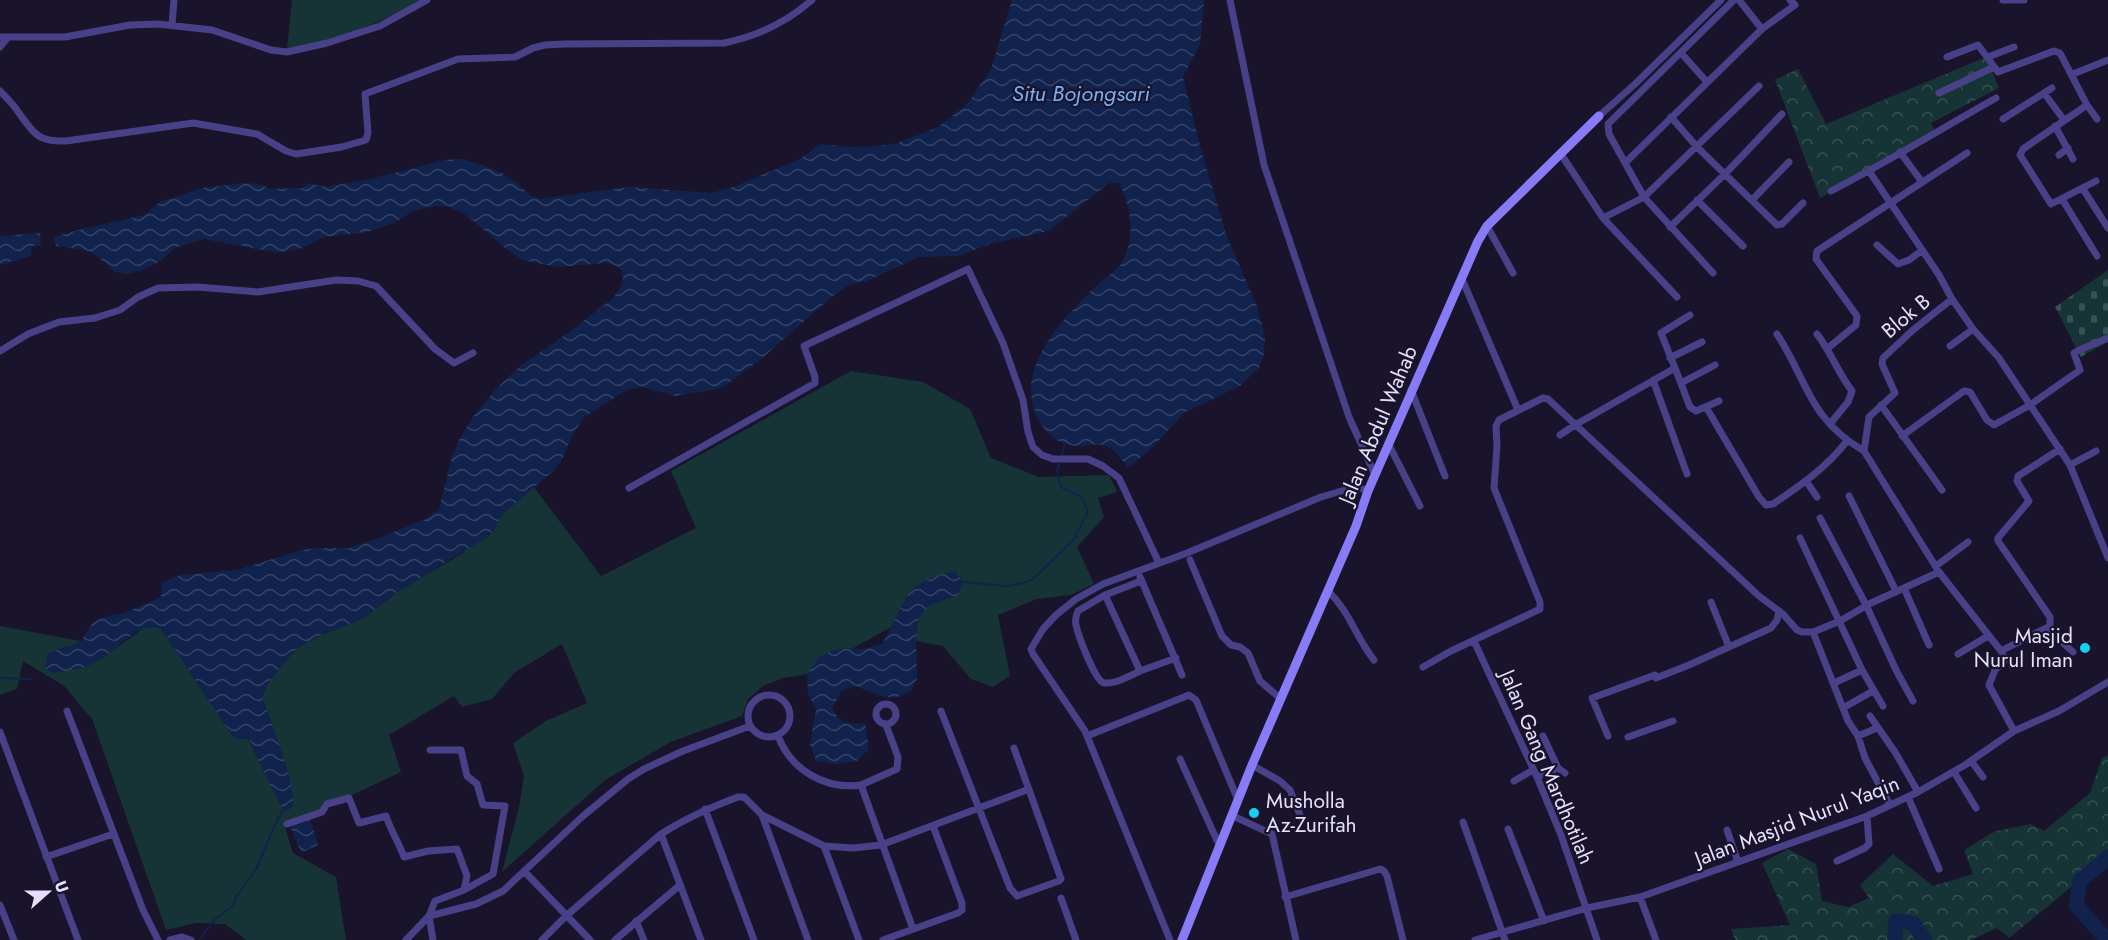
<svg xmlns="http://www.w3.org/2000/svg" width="2108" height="940" font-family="Jost,sans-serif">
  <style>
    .green { fill: #163435 }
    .forest { fill: url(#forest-crowns) }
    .cemetery { fill: url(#cemetery-stones) }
    .water { fill: url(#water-waves) }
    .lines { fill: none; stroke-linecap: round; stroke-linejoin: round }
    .stream { stroke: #11234c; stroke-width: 2 }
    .river { stroke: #11234c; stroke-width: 15 }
    .street { stroke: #484187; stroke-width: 7 }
    .secondary { stroke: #877bf8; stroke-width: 9 }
    .poi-dot { fill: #16cdf2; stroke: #19132b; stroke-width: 2 }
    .labels { text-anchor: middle; stroke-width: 4.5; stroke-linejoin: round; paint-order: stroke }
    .street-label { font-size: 21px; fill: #e5dffd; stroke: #19132b }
    .poi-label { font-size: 21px; fill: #e5dffd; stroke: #19132b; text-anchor: end }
    .water-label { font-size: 22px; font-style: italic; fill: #73b1f7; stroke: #19132b }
  </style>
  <defs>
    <pattern id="forest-crowns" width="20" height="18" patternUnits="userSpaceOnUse" patternTransform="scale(1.5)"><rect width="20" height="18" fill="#163435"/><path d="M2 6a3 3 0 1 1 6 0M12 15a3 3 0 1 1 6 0" fill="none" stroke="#385153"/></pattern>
    <pattern id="cemetery-stones" width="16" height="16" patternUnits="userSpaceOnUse" patternTransform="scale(1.5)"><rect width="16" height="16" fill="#163435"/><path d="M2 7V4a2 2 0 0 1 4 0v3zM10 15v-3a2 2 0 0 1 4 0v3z" fill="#385153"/></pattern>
    <pattern id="water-waves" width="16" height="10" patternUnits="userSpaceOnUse" patternTransform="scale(1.5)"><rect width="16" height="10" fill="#11234c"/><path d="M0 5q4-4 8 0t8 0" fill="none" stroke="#344267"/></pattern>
  </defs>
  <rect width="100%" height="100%" fill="#19132b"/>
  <path class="green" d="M292,0H420C377,27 336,38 287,49Z
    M851,371L923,382L970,409L991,458L1039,477L1109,475L1117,492L1098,498L1104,517L1077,547L1094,584L1071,595L1037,599L998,615L1010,676L993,687L971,679L943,646L916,641L893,626L807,674L783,678L763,686L748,699L742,716L671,742L605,780L502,872L519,807L524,776L513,743L546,721L587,703L562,644L514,673L492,699L462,707L454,696L389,735L401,772L329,806L324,813L285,827L293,853L336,877L346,940H246L225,924L196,923L166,930L92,719L64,686L23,661L17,689L0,695V626L81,641L75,645L55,650L100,660L144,628L153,626L161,629L234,738L248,739L277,797L281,807L290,781L262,696L269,682L290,656L302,645L317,637L364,618L399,591L463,553L466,549L487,537L494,530L500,516L533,486L601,576L696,528L671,471Z"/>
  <path class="forest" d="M1986,57L1999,88L1931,123L1936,134L1820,198L1775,80L1798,69L1826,124Z
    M2108,755V857L2009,938L1997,928L1971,940H1735L1731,929L1790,925L1762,863L1788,849L1816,864L1822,901L1848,907L1869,898L1860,885L1893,854L1933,886L1973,874L1964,850L1995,831L2031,824L2044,831L2090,793L2102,758Z"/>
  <path class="cemetery" d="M2108,270V342L2081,357L2055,307Z"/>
  <path class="water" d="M1012,0H1204L1200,44L1183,77L1200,146L1226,234L1257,306L1265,337L1264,354L1259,368L1240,386L1184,413L1152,448L1128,468C1121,458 1114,447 1101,445C1096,444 1088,445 1083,446C1065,447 1050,439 1041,424C1009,372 1061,321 1095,287C1103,279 1116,272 1122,262C1136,239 1131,205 1119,183H1109L1049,231L990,244L958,256L919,257L867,281L849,285L833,296L760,360L722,388L675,396L641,387L627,390L584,417L570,440L562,460L552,472L501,516L494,530L487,537L399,591L364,618L317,637L302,645L290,656L269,682L262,696C269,717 299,791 292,808L285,811C279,806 254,751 249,739L234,738L161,629C138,621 118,650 100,660C86,669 69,670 53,673L45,668L48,654L55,650L75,645L80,642L94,621L104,617L124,613L159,598L161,595L162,582L181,575L236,570L302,550L318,548H349L381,537L426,519L439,509L451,460L459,440L473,417L496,389L519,367L568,333L613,298L620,288L623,278L621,270L614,265L605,263L558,267L522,260L504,247L465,214L449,207L434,206L413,211L394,223L367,232L325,237L302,248L278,253L204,239L175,248L159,262L140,271L127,274L115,272L96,255L84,250L56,246L53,237L86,228L144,215L160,202L202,188L245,183L258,184L273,189L302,188L308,183L325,187L370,179L444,160L462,159L483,165L502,173L518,184L531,196L539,199L628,187L711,193L733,187L800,159L820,144L851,147L879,146L897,143L937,128L967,104L991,69Z
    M40,233L41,244L39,246H32L31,256L0,265V236Z
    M955,571L963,582L958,595L928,606L919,618L916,641L917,679L910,692L895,698L880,696L855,686L841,691L832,709C842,725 846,724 865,723L869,749L857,761L837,764L816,761L810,744L816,709L808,694L807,674L819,657L831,651L843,648L863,649L882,644C907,603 900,582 955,571Z
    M310,818L318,845L301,853L290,825Z"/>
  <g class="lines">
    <path class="stream" d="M962,582L1008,586L1023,583L1033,579L1074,539L1088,512L1082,497L1061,487L1057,471L1065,445
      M0,678L32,679
      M201,937L215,919L233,906L236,897L257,868L270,836L283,809"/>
    <path class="river" d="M1895,940L1896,921L1913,923L1925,940
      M2107,940L2076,905L2080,881L2108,857"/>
    <path class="street" d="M1230,0L1264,165L1349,417L1375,475
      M2003,0H2024
      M172,25L174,0
      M1762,29L1795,5L1790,0
      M0,37H65L130,25L158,24L212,30L271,50L287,52L327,43L380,26L427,0
      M0,47L8,37
      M1681,53L1707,82
      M1947,57L1978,45L1998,72L2054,51L2060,53L2087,105L2023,149L2020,155L2051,204L2096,181
      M1988,57L2014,47
      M2073,74L2108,60
      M0,91C7,98 14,105 19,113C34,134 38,142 66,141L193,123L257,134L286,151L296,154L342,147L366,140L368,133L365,94L458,59L515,57L533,48L545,45L564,44L724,43C758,36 786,23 812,0
      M1939,93L1994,67
      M2044,93L2064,120
      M2087,105L2097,119
      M1599,116L1635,84L1721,0
      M1671,117L1697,147L1777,225L1782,224L1803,203
      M2003,119L2052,88
      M2055,126L2073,159
      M1900,152L1922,182
      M1561,154L1603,218L1677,297
      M2059,155L2068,148
      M1625,163L1762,29L1739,0
      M1869,171L1939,275L1952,299L1973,329L1999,358L2070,465L2108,558
      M2083,189L2108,228
      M1831,191C1887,162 1941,129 1996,98
      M2062,199L2097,256
      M1697,200L1743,246
      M1752,200L1789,162
      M1603,218L1644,197L1759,86
      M1487,226L1513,273
      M1670,227L1725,174L1782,114
      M1877,245L1898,264L1909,260L1921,251
      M1713,273L1644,197L1609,134L1608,124L1734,0
      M1462,279L1518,410
      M1777,334C1808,382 1809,419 1864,451L1939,572L2001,651L2005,660L1995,670L1989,685L2014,731
      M1817,334C1831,352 1838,373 1852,391L1848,402L1830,424
      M1950,346L1973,329
      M1828,348L1856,325L1857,316L1816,259L1817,251L1967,153
      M0,351L28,334L59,322L95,318L120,310L138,297L158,288L197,287L258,292L336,280L358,281L376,286L435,349L454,363L473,353
      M1670,358L1702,342
      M1675,368L1661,333L1690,315
      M1653,380L1687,474
      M1681,383L1715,365
      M1411,390L1445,476
      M1881,405L1942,490
      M1706,407L1759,497L1766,505L1773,504C1801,485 1826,468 1847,441
      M1560,435L1575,425L1675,368L1690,407L1696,411L1719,401
      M1902,436L1964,391L1970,392L1987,420L1994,425L2030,405L2080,370L2074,353L2079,350L2108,338
      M1389,445L1420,506
      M1864,451L1869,417L1895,393L1882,364L1883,358L1913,330L1952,299
      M2070,465L2096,451
      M1806,481L1817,497
      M629,488L815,383V377L804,346L968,269L1003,343L1023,400L1028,432L1033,447L1042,455L1053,459H1088L1103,466L1119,478L1159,563
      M1849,496L1896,591
      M1820,518L1866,605L1897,672L1913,701
      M1800,538L1862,670L1883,706
      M1190,560L1222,636L1231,645L1240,647L1248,653L1260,681L1281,699
      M1936,566L1968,542
      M1140,577L1182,675
      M1141,581L1105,595L1140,671L1176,658
      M1904,588L1929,645
      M1328,591C1350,612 1355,636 1374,660
      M1105,595L1078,611C1076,615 1075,620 1076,625C1078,635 1095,681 1104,683C1116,684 1130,676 1140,671
      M1711,602L1729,647
      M2048,629L2073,652
      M1813,632L1848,721L1858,736L1865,758L1890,805
      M1474,641L1537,777L1561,835L1597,940
      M2001,651L2050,626V617L1998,541V538L2029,501L2017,481L2018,476L2060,449
      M1958,654L1988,636
      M1423,667L1451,651L1540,609V602L1494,488L1497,446L1496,426L1499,420L1543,398L1548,399L1759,596L1783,614L1797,630L1802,632H1813L1840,621L1869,604L1939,572
      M1656,678L1689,665L1771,628L1777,620L1779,611
      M1834,683L1862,670
      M748 716a21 21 0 1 1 42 0a21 21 0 1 1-42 0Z
      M876 714a10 10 0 1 1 20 0a10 10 0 1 1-20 0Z
      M1843,708L1873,691
      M67,711L143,910L158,940
      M941,711L1010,888L1017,896L1059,881L1061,879L1014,748
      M1870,716L1895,752L1918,792
      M0,732L78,940
      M778,736C791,770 825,790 861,785L913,929
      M1087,736L1189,695L1196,700L1238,800
      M1543,736L1558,768
      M1608,736L1592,698L1655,675
      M1858,736L1877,728
      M1628,737L1673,721
      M430,750H461L467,776L477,784L483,805L505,806L493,874L464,890
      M1180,759L1220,847
      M1971,761L1983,777
      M1252,765L1280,781L1290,790L1300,815
      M1954,772L1976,808
      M1537,777L1558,768L1565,773
      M1514,781L1533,770
      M861,785L897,769L898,757L886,725
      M1908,797L1939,869
      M705,809L754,940
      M762,815L808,940
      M1233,816L1272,834L1296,940
      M1463,822L1505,940
      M287,824L322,812L327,804L349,798L359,823L386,816C391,831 399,843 404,857L428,851L457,849L467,876L464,890L435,901L429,916L433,940
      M1508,829L1544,921
      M1727,830L1738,862
      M661,834C686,818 711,807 738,797H744L762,815L824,846L853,848L881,845L1029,789
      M824,846L859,940
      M46,857L113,834
      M1837,861L1865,848L1869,844L1867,816
      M524,871L590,940
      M1285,897L1380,869L1384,871L1387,876L1403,940
      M1640,897L1656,940
      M1061,898L1076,940
      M0,905L14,940
      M636,921L644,940
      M170,940L182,937L191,940
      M406,940L429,916L476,904L503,891L583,816L628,779L644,769L683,751L750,726
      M542,940L566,916L661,834L701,940
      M615,940L680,885
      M883,940L958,913L962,910V903L933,826
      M1170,940L1085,731L1033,654L1031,649L1043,629L1056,615L1076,599L1103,584L1187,553L1321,497L1352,488H1360L1368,491
      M1475,940L1587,908L1640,897L1867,816L1918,792L1965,765L2014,731L2059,711L2108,682"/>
    <path class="secondary" d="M1182,940L1252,765L1356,526L1368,491L1478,241L1487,226L1599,116"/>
  </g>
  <g class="poi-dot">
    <circle cx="2085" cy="648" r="6"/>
    <circle cx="1254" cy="813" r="6"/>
  </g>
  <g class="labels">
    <g class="street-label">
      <text transform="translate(1906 316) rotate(-40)" y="7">Blok B</text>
      <text transform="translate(1378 425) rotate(-67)" y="7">Jalan Abdul Wahab</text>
      <text transform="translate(1547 767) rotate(67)" y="7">Jalan Gang Mardhotilah</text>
      <text transform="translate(1797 821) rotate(-21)" y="7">Jalan Masjid Nurul Yaqin</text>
    </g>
    <g class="poi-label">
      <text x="2073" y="643">Masjid<tspan x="2073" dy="24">Nurul Iman</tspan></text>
      <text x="1266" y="808" text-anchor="start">Musholla<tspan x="1266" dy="24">Az-Zurifah</tspan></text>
    </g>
    <g class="water-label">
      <text x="1081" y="101">Situ Bojongsari</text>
    </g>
  </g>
  <g transform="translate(48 892) rotate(69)" stroke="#19132b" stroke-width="4.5" paint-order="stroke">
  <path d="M0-4.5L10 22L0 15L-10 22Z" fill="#e5dffd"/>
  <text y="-9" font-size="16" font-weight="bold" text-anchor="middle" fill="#e5dffd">U</text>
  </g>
</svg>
